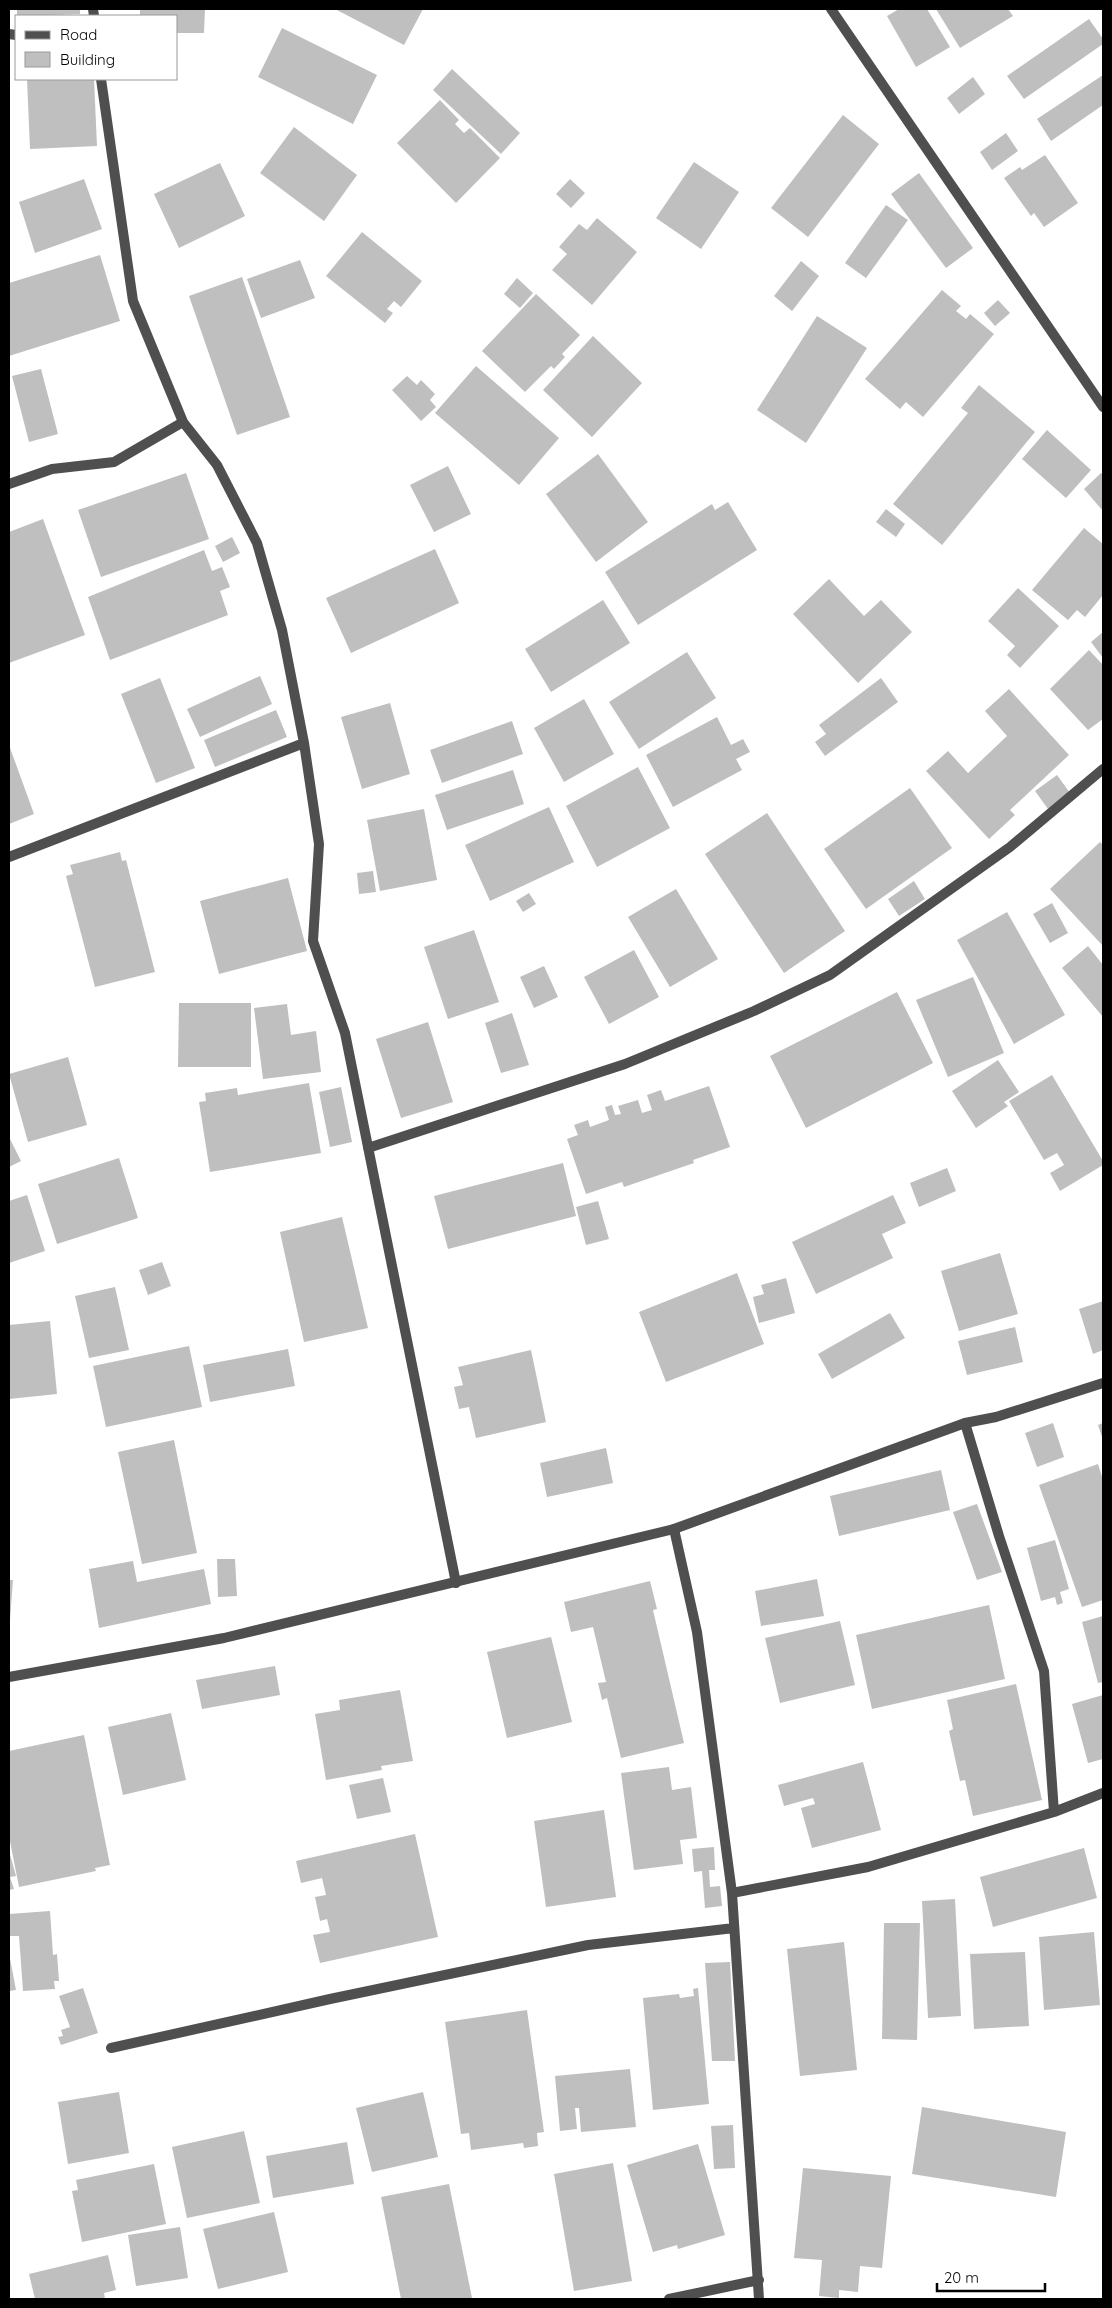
<svg xmlns="http://www.w3.org/2000/svg" width="1112" height="2308" font-family="Quicksand,sans-serif">
  <style>
    .building { fill: #bfbfbf }
    .lines { fill: none; stroke-linecap: round; stroke-linejoin: round }
    .minor { stroke: #4f4f4f; stroke-width: 10 }
    .tertiary { stroke: #4f4f4f; stroke-width: 10 }
  </style>
  <rect width="100%" height="100%" fill="#fff"/>
  <path class="building" d="M17,9H80V14L17,16Z
    M140,9H205L204,33H176V16H140Z
    M335,9H423L404,45Z
    M899,9H927L950,47L916,67L887,16Z
    M936,9H1008L1013,16L960,48Z
    M1089,19L1103,39V44L1024,99L1007,76Z
    M282,28L377,75L353,124L258,77Z
    M452,69L520,133L501,154L433,90Z
    M1103,75V105L1051,141L1037,119Z
    M973,77L985,94L959,114L947,98Z
    M27,79H94L97,146L30,149Z
    M440,100L459,120L455,124L464,133L470,128L500,158L456,203L397,143Z
    M843,115L879,144L808,237L771,208Z
    M294,127L357,175L324,221L260,173Z
    M1006,133L1018,151L992,170L980,152Z
    M1045,155L1078,203L1044,227L1034,213L1031,216L1004,178L1020,167L1022,170Z
    M694,162L739,192L701,249L656,218Z
    M220,163L245,216L179,248L154,194Z
    M919,173L973,248L946,268L891,194Z
    M84,179L102,229L35,253L19,202Z
    M570,179L585,193L571,208L556,194Z
    M886,205L908,220L866,278L845,263Z
    M597,218L637,252L592,305L552,270L567,254L559,247L579,224L587,230Z
    M362,232L422,281L401,307L394,301L387,309L393,313L385,323L326,276Z
    M100,255L120,321L9,356V283Z
    M300,260L315,298L261,318L247,279Z
    M801,261L819,276L792,311L774,296Z
    M242,277L290,417L237,435L189,296Z
    M517,278L533,293L520,308L504,294Z
    M942,290L961,306L956,311L966,319L970,314L994,334L923,417L906,402L900,409L865,379Z
    M536,294L580,335L562,354L565,357L554,369L551,366L525,392L482,351Z
    M998,300L1010,313L995,326L984,313Z
    M817,316L867,348L806,443L757,410Z
    M593,336L642,383L592,437L543,390Z
    M476,366L559,438L519,485L435,413Z
    M41,369L58,434L29,442L12,376Z
    M407,376L417,385L421,380L435,394L430,400L436,407L421,421L392,390Z
    M979,385L1035,432L942,545L893,504L968,413L961,408Z
    M1047,430L1091,470L1066,498L1022,459Z
    M598,454L648,522L596,562L546,494Z
    M448,466L471,514L434,532L410,485Z
    M186,473L209,539L101,577L78,510Z
    M1101,473L1103,475V511L1084,489Z
    M728,502L757,550L638,625L605,572L712,504L715,510Z
    M886,509L905,524L896,537L876,522Z
    M43,519L85,635L9,663V532Z
    M1084,528L1103,544V595L1085,617L1077,610L1068,620L1032,590Z
    M232,537L240,553L223,562L215,546Z
    M435,549L459,603L351,653L326,598Z
    M204,550L212,571L222,567L230,587L220,591L228,615L110,660L88,597Z
    M829,579L864,616L881,600L912,632L858,683L793,614Z
    M1018,588L1059,626L1020,668L1007,655L1015,646L988,621Z
    M603,600L630,643L551,692L525,649Z
    M1103,632V658L1091,642Z
    M1089,650L1103,665V719L1088,730L1050,689Z
    M687,652L716,698L639,749L609,702Z
    M260,676L272,704L200,737L187,709Z
    M160,678L195,768L156,783L121,694Z
    M881,678L898,702L825,756L815,742L826,734L819,725Z
    M1009,689L1069,755L1010,810L1015,815L989,839L926,771L948,751L968,773L1007,736L985,711Z
    M584,699L614,754L564,782L534,728Z
    M390,703L410,774L362,789L341,717Z
    M276,710L287,737L215,767L204,740Z
    M717,717L731,745L743,739L750,752L736,759L742,770L673,807L646,755Z
    M512,721L523,754L442,783L430,750Z
    M9,745L34,814L9,824Z
    M638,767L670,828L597,867L566,806Z
    M513,770L524,804L447,830L435,795Z
    M1057,775L1070,793L1048,809L1035,791Z
    M910,788L952,848L866,909L824,849Z
    M549,807L574,862L490,901L465,845Z
    M424,809L437,880L380,891L367,820Z
    M767,813L845,931L784,973L705,854Z
    M1100,842L1103,845V946L1050,889Z
    M120,852L122,861L126,860L155,972L95,987L66,876L73,874L70,865Z
    M373,871L376,892L359,894L357,873Z
    M288,878L307,951L219,974L200,901Z
    M914,881L925,899L899,916L888,899Z
    M676,889L718,959L670,987L628,917Z
    M529,893L536,904L523,912L516,901Z
    M1052,903L1068,933L1050,943L1033,914Z
    M1007,912L1065,1015L1014,1044L957,940Z
    M474,930L499,1002L448,1019L424,947Z
    M1088,946L1103,965V1017L1062,968Z
    M634,950L659,997L609,1024L584,977Z
    M544,966L558,997L534,1008L520,977Z
    M973,977L1004,1053L948,1077L916,1000Z
    M897,992L933,1063L806,1128L770,1056Z
    M179,1003H251V1067H178Z
    M287,1004L291,1035L316,1031L321,1072L263,1079L254,1008Z
    M512,1013L529,1065L501,1073L485,1023Z
    M428,1022L453,1102L401,1118L376,1039Z
    M68,1057L87,1125L28,1142L9,1074Z
    M998,1060L1019,1092L1004,1102L1008,1106L976,1128L952,1091Z
    M1052,1075L1103,1161V1165L1060,1191L1050,1173L1064,1165L1057,1153L1044,1160L1009,1101Z
    M309,1083L321,1153L210,1172L199,1102L206,1101L205,1093L237,1088L238,1095Z
    M709,1086L730,1147L693,1160L694,1163L624,1187L622,1182L586,1194L567,1139L578,1135L574,1125L588,1120L590,1127L609,1120L605,1107L612,1105L615,1115L621,1114L618,1106L638,1100L642,1113L652,1110L647,1095L661,1090L665,1101Z
    M341,1087L352,1142L330,1147L319,1092Z
    M9,1137L21,1161L9,1167Z
    M119,1158L138,1218L57,1244L38,1184Z
    M563,1163L576,1216L448,1249L434,1196Z
    M947,1168L956,1191L919,1207L910,1183Z
    M27,1195L45,1251L9,1263V1201Z
    M893,1195L906,1223L882,1234L893,1258L816,1294L792,1242Z
    M598,1201L609,1239L586,1245L576,1207Z
    M342,1217L368,1328L304,1342L280,1232Z
    M1000,1253L1018,1314L959,1331L941,1271Z
    M162,1262L171,1286L148,1295L139,1270Z
    M737,1273L764,1344L666,1382L639,1312Z
    M786,1278L795,1313L759,1323L753,1297L764,1294L761,1285Z
    M115,1287L129,1350L89,1358L75,1296Z
    M1103,1301V1350L1093,1354L1079,1309Z
    M890,1313L905,1338L832,1379L818,1354Z
    M50,1321L57,1394L9,1399V1325Z
    M1015,1327L1023,1362L967,1375L958,1341Z
    M189,1346L202,1407L106,1427L93,1366Z
    M288,1349L295,1386L210,1402L203,1365Z
    M531,1350L546,1422L476,1438L469,1407L459,1409L454,1387L463,1385L458,1367Z
    M1053,1423L1064,1457L1037,1467L1025,1433Z
    M1103,1423V1440L1098,1425Z
    M174,1440L197,1553L142,1564L118,1452Z
    M606,1448L613,1483L547,1497L540,1463Z
    M1098,1464L1103,1480V1600L1082,1607L1039,1485Z
    M941,1470L950,1510L839,1536L830,1496Z
    M977,1504L1002,1572L977,1580L953,1512Z
    M1055,1540L1069,1589L1060,1592L1063,1603L1057,1605L1055,1597L1041,1601L1027,1548Z
    M217,1559H235L237,1596L218,1597Z
    M133,1561L137,1582L204,1569L211,1604L99,1628L89,1569Z
    M817,1579L824,1616L761,1626L755,1591Z
    M9,1580H13L10,1620H9Z
    M650,1581L657,1609L653,1610L684,1743L621,1758L607,1698L602,1700L598,1683L606,1682L593,1627L571,1632L564,1602Z
    M989,1605L1005,1679L872,1709L856,1635Z
    M1103,1616V1682L1098,1683L1082,1622Z
    M840,1621L855,1685L780,1703L765,1638Z
    M551,1637L572,1722L507,1738L487,1652Z
    M275,1666L280,1695L202,1709L196,1680Z
    M1016,1684L1042,1800L973,1816L965,1780L960,1781L949,1731L953,1729L947,1700Z
    M400,1690L413,1761L381,1766L382,1770L326,1780L315,1714L340,1710L339,1700Z
    M1103,1695V1759L1088,1763L1072,1704Z
    M171,1713L186,1780L123,1795L108,1727Z
    M84,1735L110,1865L95,1868L96,1871L19,1887L9,1836V1751Z
    M863,1762L881,1830L812,1848L801,1808L815,1804L813,1798L784,1806L778,1785Z
    M669,1767L672,1790L691,1787L697,1838L680,1840L683,1864L634,1870L621,1773Z
    M383,1778L391,1812L357,1819L349,1785Z
    M604,1810L616,1897L546,1907L534,1821Z
    M415,1834L438,1937L320,1963L313,1935L330,1932L327,1919L320,1921L315,1897L326,1895L322,1878L301,1883L296,1861Z
    M714,1847L715,1870H709L710,1887L720,1886L722,1906L705,1908L702,1871L694,1872L692,1849Z
    M1084,1848L1097,1898L993,1927L980,1877Z
    M9,1851L16,1876L10,1877L14,1889L9,1890Z
    M955,1899L961,2016L928,2018L922,1901Z
    M50,1911L53,1955L57,1954L59,1981H54L55,1989L23,1991L19,1936H10L9,1914Z
    M884,1923H920L917,2040L882,2039Z
    M1094,1932L1100,2005L1044,2010L1039,1937Z
    M844,1942L857,2070L800,2076L787,1949Z
    M1025,1952L1029,2026L974,2029L970,1954Z
    M9,1953L16,1990L9,1991Z
    M730,1962L735,2061H712L705,1963Z
    M83,1988L98,2033L61,2045L58,2037L63,2036L61,2030L70,2027L59,1996Z
    M698,1988L709,2104L653,2110L643,1998L679,1994L680,1998L694,1996L693,1989Z
    M527,2010L544,2132L537,2133L538,2146L524,2148L523,2143L471,2150L469,2133L461,2134L445,2022Z
    M630,2069L636,2127L581,2132L579,2108H575L577,2129L560,2131L555,2076Z
    M119,2092L129,2153L68,2164L58,2102Z
    M423,2092L438,2157L372,2172L356,2108Z
    M922,2107L1066,2132L1056,2197L912,2174Z
    M733,2125L735,2168L714,2169L711,2126Z
    M244,2131L260,2203L187,2218L172,2147Z
    M347,2142L354,2184L273,2198L266,2156Z
    M698,2144L725,2235L678,2249L677,2245L653,2252L627,2165Z
    M613,2163L632,2281L574,2291L554,2174Z
    M154,2164L166,2224L82,2242L72,2191L78,2190L76,2180Z
    M803,2168L891,2176L882,2268L860,2266L858,2292L839,2290V2298L819,2296L822,2260L794,2258Z
    M449,2184L472,2298L401,2299L381,2197Z
    M274,2212L288,2272L218,2289L203,2229Z
    M180,2227L188,2278L136,2286L128,2235Z
    M108,2255L116,2290L104,2293L105,2299H35L29,2274Z"/>
  <g class="lines">
    <path class="minor" d="M93,9L94,16
      M9,34L16,35
      M101,79L133,301L183,422L217,465L257,543L282,630L304,743L319,844L313,941L345,1033L456,1583
      M9,484L52,469L114,462L183,422
      M9,857L304,743
      M368,1148L625,1064L754,1011L830,975L1010,847L1103,769
      M965,1423L999,1536L1044,1671L1054,1812
      M674,1529L697,1632L732,1893L759,2299
      M732,1893L868,1867L1054,1812L1103,1793
      M111,2048L330,1999L588,1945L734,1928
      M669,2299L759,2280"/>
    <path class="tertiary" d="M831,9L1103,407
      M9,1677L224,1638L674,1529L965,1423L996,1417L1103,1383"/>
  </g>
  <rect width="1112" height="2308" fill="none" stroke="#000000" stroke-width="20"/>
  <rect x="15" y="15" width="162" height="65" fill="#ffffff" stroke="#999999"/>
  <rect x="25" y="31" width="25" height="8" fill="#4f4f4f" stroke="#999999"/>
  <text x="60" y="40" font-size="15" fill="#000000">Road</text>
  <rect x="25" y="52" width="25" height="15" fill="#bfbfbf" stroke="#999999"/>
  <text x="60" y="65" font-size="15" fill="#000000">Building</text>
  <path d="M937 2283v8h108v-8" fill="none" stroke="#000000" stroke-width="2.5"/>
  <text x="944" y="2283" font-size="15" fill="#000000" stroke="#ffffff" stroke-width="4" paint-order="stroke">20 m</text>
</svg>
